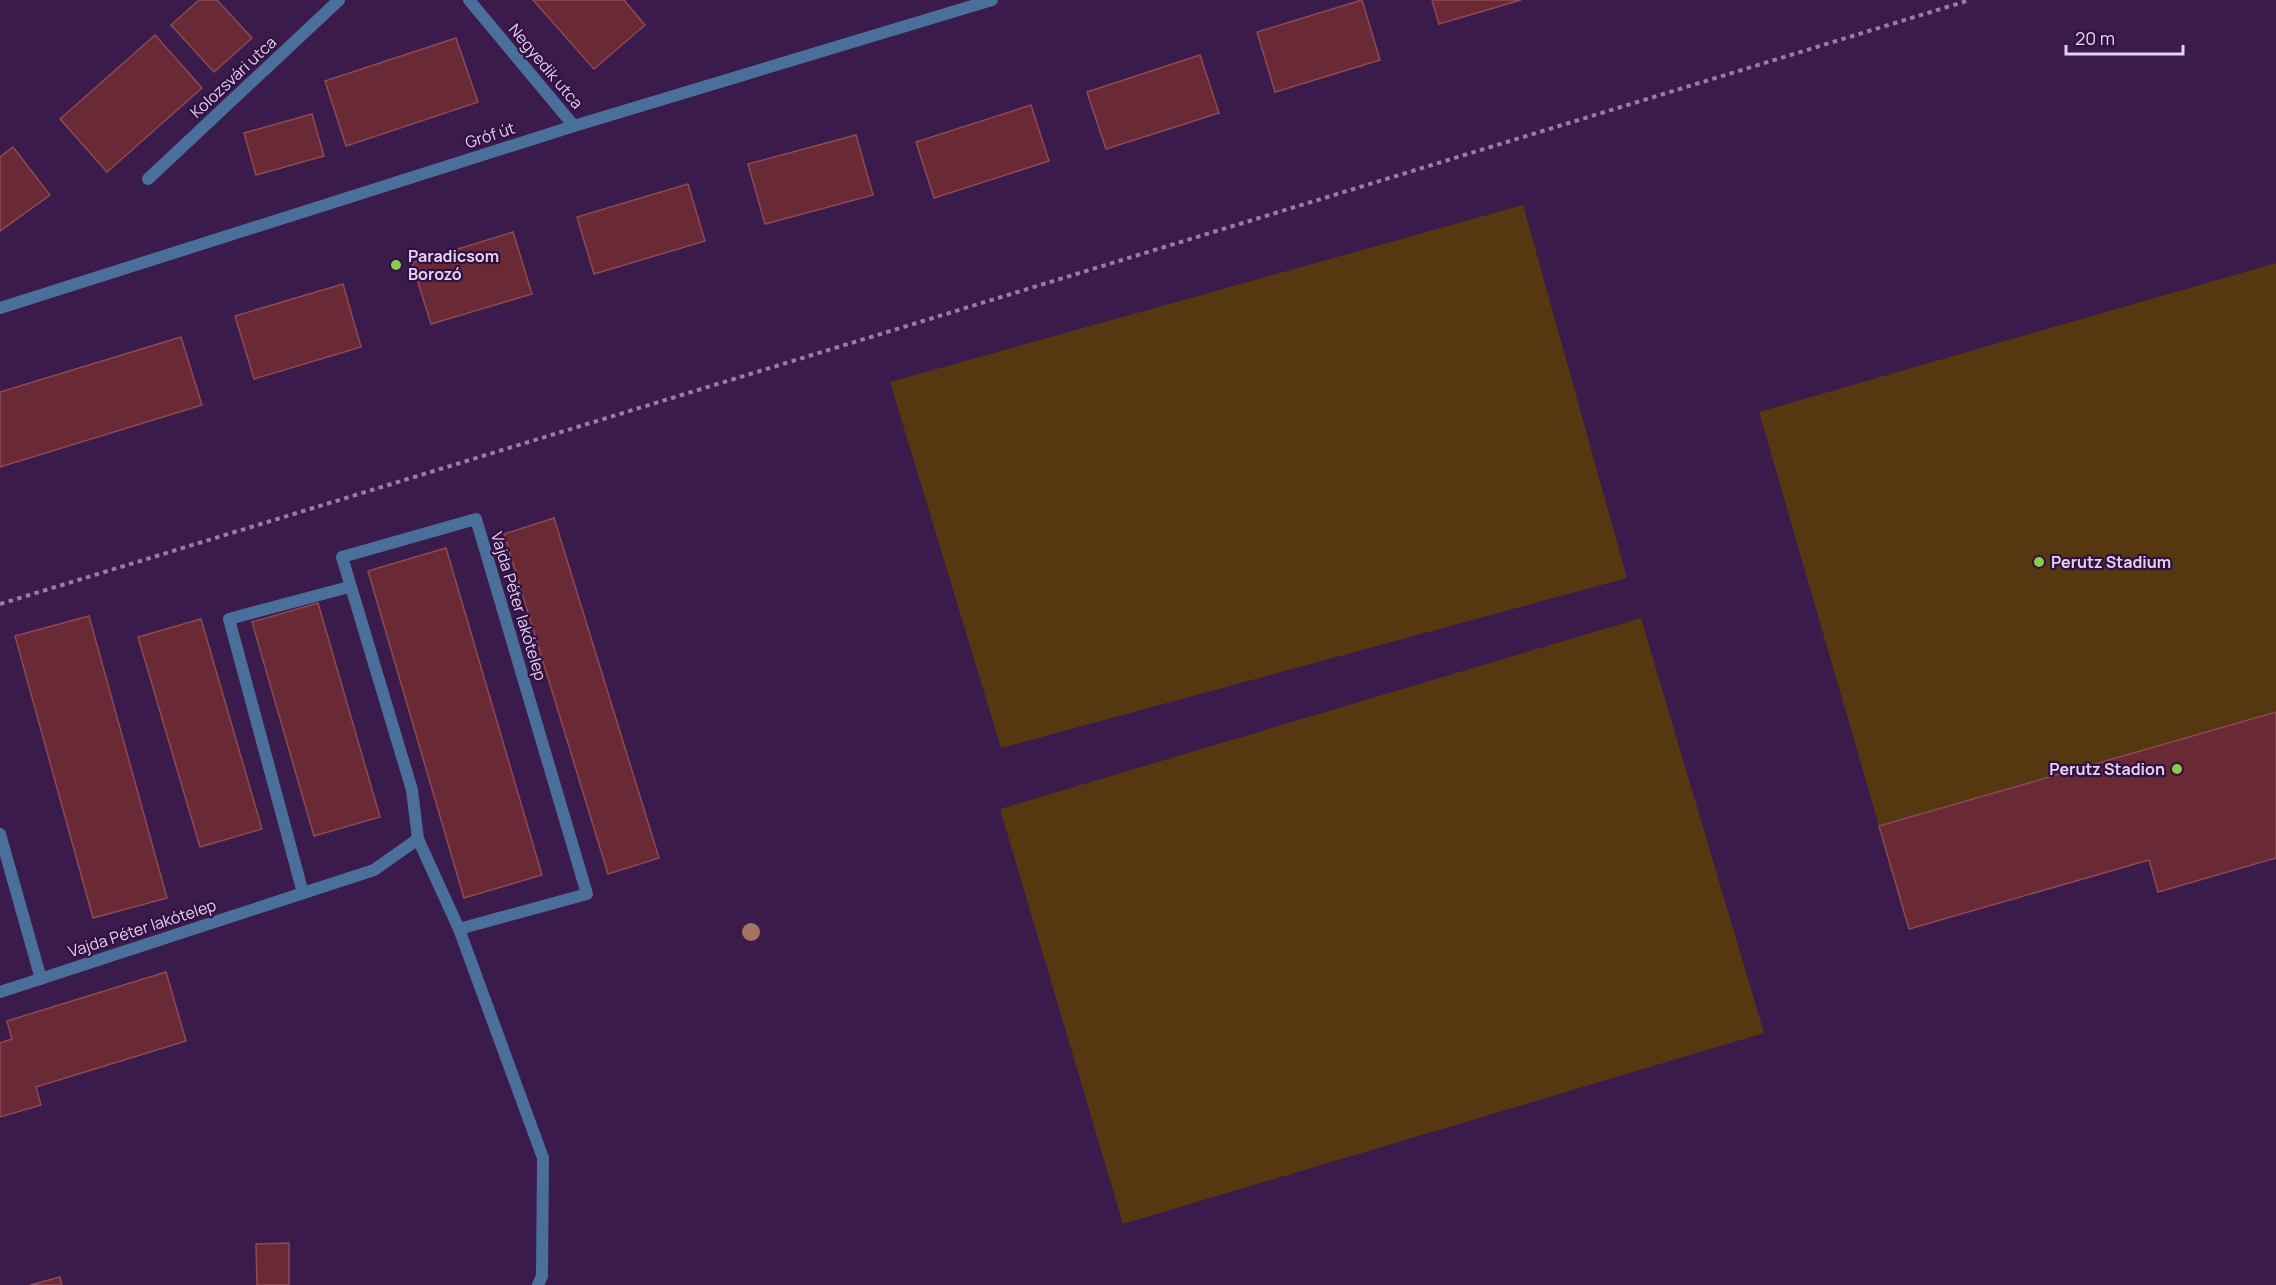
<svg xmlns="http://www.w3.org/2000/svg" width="2276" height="1285" font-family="Manrope,sans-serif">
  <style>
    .green { fill: #55380f }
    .building { fill: #692a35; stroke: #8d4a53; stroke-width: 1.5 }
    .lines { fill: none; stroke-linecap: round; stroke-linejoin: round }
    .path { stroke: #977ea5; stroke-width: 4; stroke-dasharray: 4.5 4.5; stroke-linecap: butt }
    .lane { stroke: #496f9a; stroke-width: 12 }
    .street { stroke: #496f9a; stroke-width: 12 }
    .tree { fill: #a3745e }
    .poi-dot { fill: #8ace48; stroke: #311141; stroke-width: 2 }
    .labels { text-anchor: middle; stroke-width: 4.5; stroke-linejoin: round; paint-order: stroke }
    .street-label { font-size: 16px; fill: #e4d2f0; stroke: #311141 }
    .poi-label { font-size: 16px; font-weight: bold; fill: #e4d2f0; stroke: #311141; text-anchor: start }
  </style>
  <rect width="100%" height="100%" fill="#3b1b4c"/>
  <path class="green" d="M1523,205L1627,578L1001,748L890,382Z
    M2276,263V712L1879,826L1759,412Z
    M1641,618L1764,1033L1123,1224L1000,809Z"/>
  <path class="building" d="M199,0H217L252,38L214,72L171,25Z
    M533,0H624L645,25L594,69Z
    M1362,0L1380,60L1275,92L1257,32Z
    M1432,0H1521L1439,24Z
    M155,35L202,88L107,172L60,119Z
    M456,38L478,102L346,146L325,81Z
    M1200,55L1219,113L1106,149L1087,92Z
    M1031,105L1049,161L934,198L916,142Z
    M312,114L324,156L256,175L244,133Z
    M856,135L873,195L765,224L748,164Z
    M13,147L50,195L0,231V157Z
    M688,184L705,241L594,274L577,217Z
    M513,232L532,294L431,324L412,263Z
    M343,284L361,347L254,379L235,316Z
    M181,337L202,405L0,467V392Z
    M554,518L659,858L608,874L504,534Z
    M446,548L542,875L464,898L368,571Z
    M318,603L380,817L314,836L252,622Z
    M89,616L167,898L93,918L15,636Z
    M201,619L262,829L200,847L138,637Z
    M2276,712V858L2158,892L2149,860L1909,929L1879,826Z
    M166,972L186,1041L36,1087L41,1105L0,1117V1043L12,1039L7,1021Z
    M289,1243V1285H257L256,1244Z
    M60,1277L62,1285H30Z"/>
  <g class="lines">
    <path class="path" d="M0,604L1970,0"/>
    <path class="lane" d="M459,929L543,1158L542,1276L538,1285"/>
    <path class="street" d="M469,0L574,126
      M148,179L339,0
      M0,308L574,126L992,0
      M476,519L587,894L459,929L418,839L412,790L342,557Z
      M0,834L41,979
      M303,893L229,619L349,587
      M0,992L374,870L418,839"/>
  </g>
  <circle class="tree" cx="751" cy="932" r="9"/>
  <g class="poi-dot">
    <circle cx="396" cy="265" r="6"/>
    <circle cx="2039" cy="562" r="6"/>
    <circle cx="2177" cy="769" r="6"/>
  </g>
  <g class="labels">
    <g class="street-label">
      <text transform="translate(546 66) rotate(50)" y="6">Negyedik utca</text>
      <text transform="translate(233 77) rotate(-43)" y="6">Kolozsvári utca</text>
      <text transform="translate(490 135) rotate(-18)" y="6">Gróf út</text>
      <text transform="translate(519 606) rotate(73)" y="6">Vajda Péter lakótelep</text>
      <text transform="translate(142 928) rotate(-18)" y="6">Vajda Péter lakótelep</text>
    </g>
    <g class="poi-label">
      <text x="408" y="262">Paradicsom<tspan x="408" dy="18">Borozó</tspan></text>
      <text x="2051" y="568">Perutz Stadium</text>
      <text x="2165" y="775" text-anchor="end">Perutz Stadion</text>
    </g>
  </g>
  <path d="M2066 45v9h117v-9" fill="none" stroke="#e4d2f0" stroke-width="3"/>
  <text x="2075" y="45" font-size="18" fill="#e4d2f0" stroke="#311141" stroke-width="4.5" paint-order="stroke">20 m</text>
</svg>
